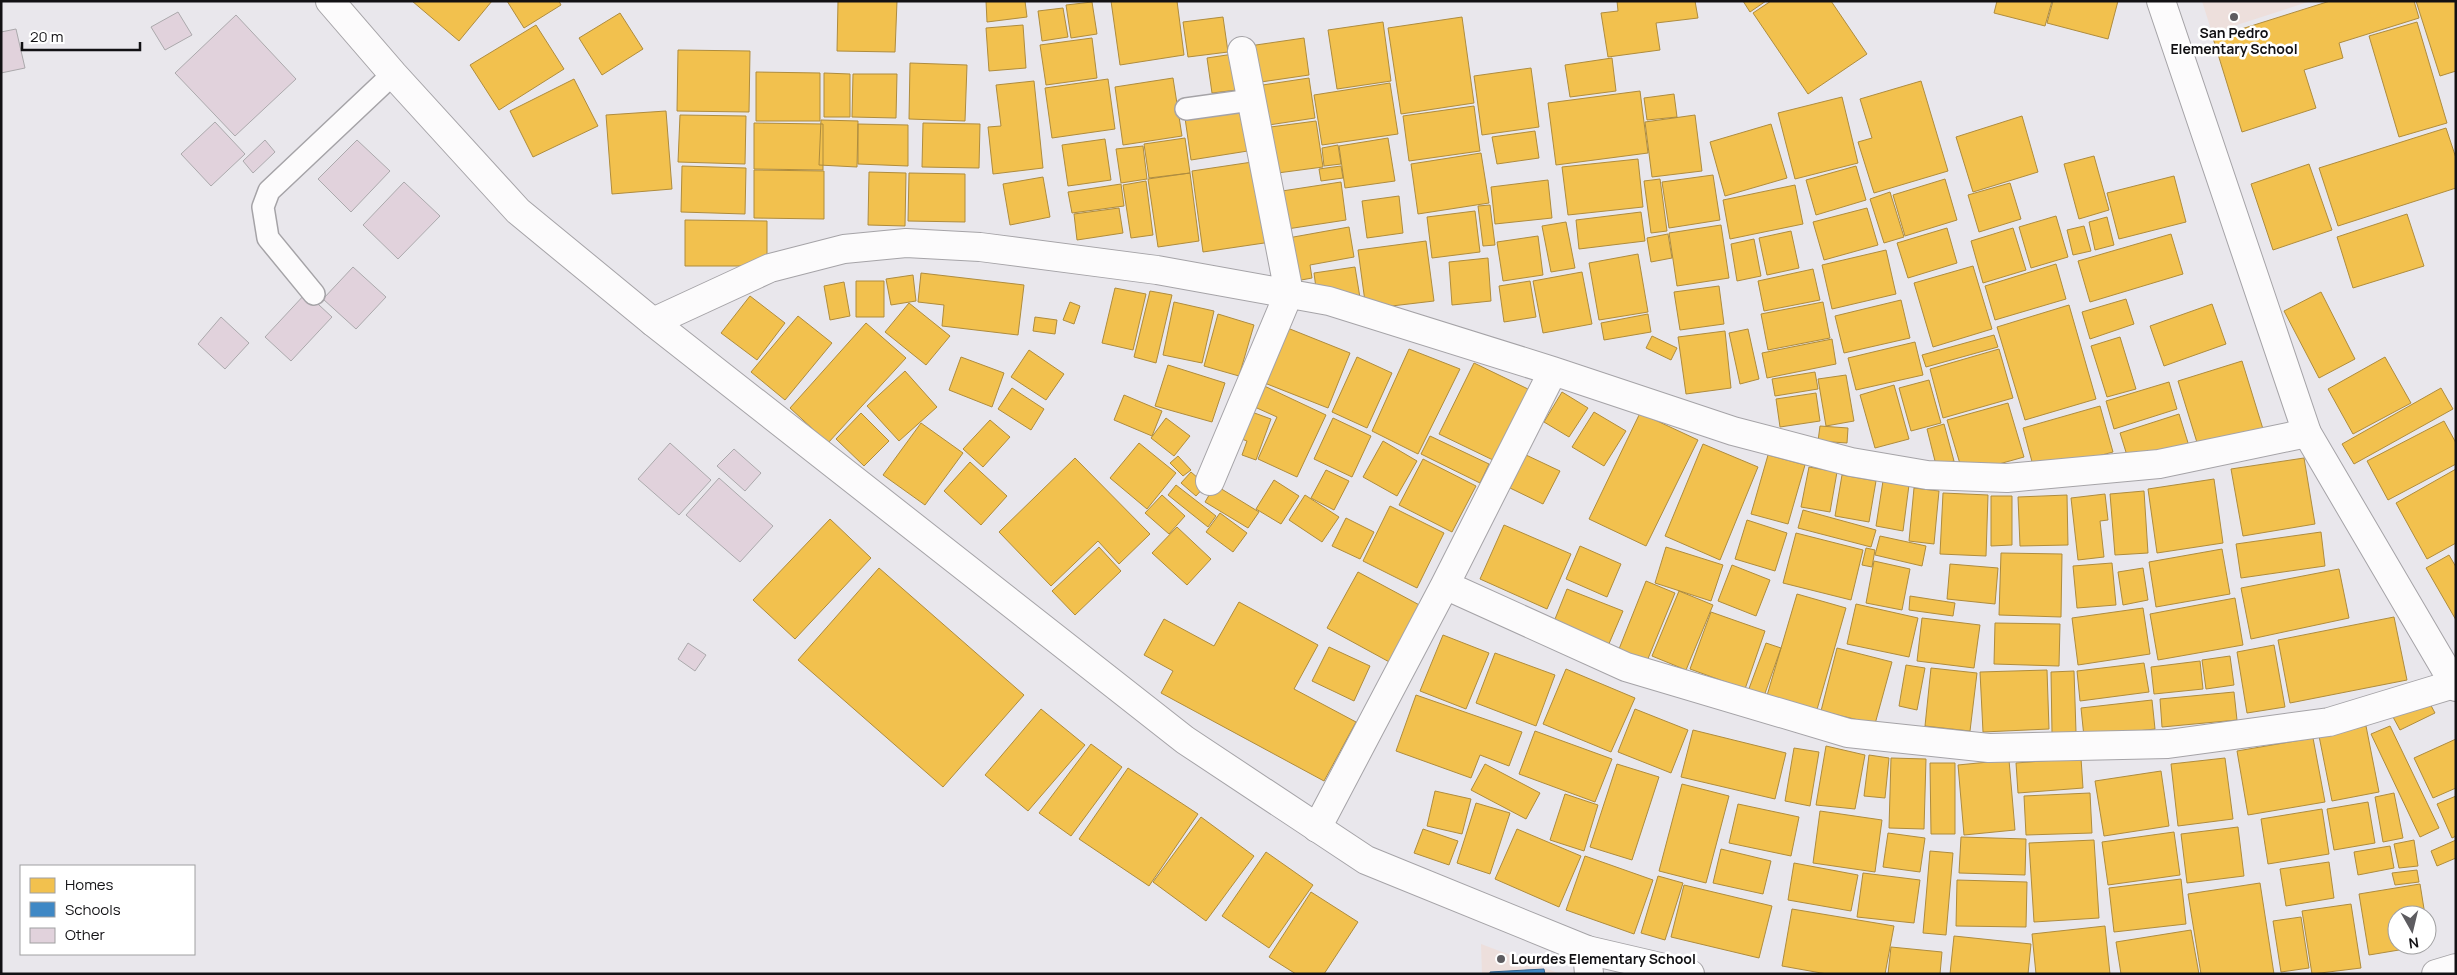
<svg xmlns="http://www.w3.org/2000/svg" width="2457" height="975" font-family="Manrope,sans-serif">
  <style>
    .education { fill: #eddfdc }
    .homes { fill: #f2c14e; stroke: #af8c3d }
    .schools { fill: #3f88c5; stroke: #326490 }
    .building { fill: #e1d2dc; stroke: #aba9ac }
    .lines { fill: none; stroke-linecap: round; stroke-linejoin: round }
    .service-casing { stroke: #a5a3a7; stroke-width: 24 }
    .minor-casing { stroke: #a5a3a7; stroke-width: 30 }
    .tertiary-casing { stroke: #a5a3a7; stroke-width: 30 }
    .service { stroke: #fcfbfc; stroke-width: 21 }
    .minor { stroke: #fcfbfc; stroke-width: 28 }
    .tertiary { stroke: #fcfbfc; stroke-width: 28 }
    .poi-dot { fill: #5d5c60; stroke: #fff; stroke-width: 2 }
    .labels { text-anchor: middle; stroke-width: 5; stroke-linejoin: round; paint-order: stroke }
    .poi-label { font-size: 14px; font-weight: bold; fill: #121114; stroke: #fff }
  </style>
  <rect width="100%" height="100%" fill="#e9e7ec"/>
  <path class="education" d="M2202,1H2311L2212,33Z
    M1481,944L1561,974H1482Z"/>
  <path class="homes" d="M412,1H492L459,41Z
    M507,1H559L561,5L524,28Z
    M838,1H897L895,52L837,51Z
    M986,1H1025L1027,17L987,22Z
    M1111,1H1177L1184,55L1120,65Z
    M1617,1H1695L1698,18L1656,23L1660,50L1608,57L1601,13L1618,11Z
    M1743,1H1766L1750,12Z
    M1771,1H1831L1867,54L1808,94L1753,13Z
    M1997,1H2052L2045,26L1994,13Z
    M2053,1H2118L2108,39L2047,23Z
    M2330,1H2414L2419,18L2339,43L2343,58L2304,70L2316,108L2242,132L2213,38Z
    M2416,1H2456V71L2440,76Z
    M1092,2L1097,34L1071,38L1066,5Z
    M1063,8L1068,37L1042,41L1038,11Z
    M620,13L643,49L602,75L579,38Z
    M1223,17L1228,52L1188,57L1183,22Z
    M1462,17L1474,103L1401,114L1388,28Z
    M1383,22L1391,81L1337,89L1328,30Z
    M2417,22L2447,123L2399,137L2369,36Z
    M536,25L564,69L499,110L470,65Z
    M1023,25L1026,68L989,71L986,28Z
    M1092,38L1097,78L1046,85L1040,45Z
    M1304,38L1309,75L1254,83L1249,46Z
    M678,50L750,51L749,112L677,111Z
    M1240,53L1245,89L1212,93L1207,58Z
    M1612,58L1616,91L1570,97L1565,65Z
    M910,63L967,65L965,121L909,119Z
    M1531,68L1539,127L1482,135L1474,76Z
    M756,72L820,73V121H756Z
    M824,73L850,74V117H824Z
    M853,74H897L896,118L852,117Z
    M1173,78L1182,136L1123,145L1115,87Z
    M1309,78L1315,118L1262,126L1256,86Z
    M574,79L598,126L533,157L510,111Z
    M1108,79L1115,129L1052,138L1045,88Z
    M1034,81L1043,168L993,174L988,127L1001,126L996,85Z
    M1921,81L1948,171L1874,193L1858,142L1872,138L1860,99Z
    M1390,83L1398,134L1322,145L1314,95Z
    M1640,91L1648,153L1556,165L1548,103Z
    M1674,94L1677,117L1647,120L1644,98Z
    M1842,97L1858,163L1795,179L1778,113Z
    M1246,102L1254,150L1191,160L1184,111Z
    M1474,106L1480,151L1409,161L1403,116Z
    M666,111L672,189L612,194L606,115Z
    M680,115L746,116L745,164L678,162Z
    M1695,115L1702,171L1652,177L1645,122Z
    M2022,116L2038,172L1973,192L1956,137Z
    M821,120L858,121L857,167L819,165Z
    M1316,121L1323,167L1270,174L1263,128Z
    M754,123L823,124V170L754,169Z
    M923,123L980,124L979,168L922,167Z
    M858,124L908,125V166L858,164Z
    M1771,124L1787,178L1725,196L1710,142Z
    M2446,128L2456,158V188L2338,226L2319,168Z
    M1535,131L1539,158L1497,164L1492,137Z
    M1185,138L1190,173L1149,178L1144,144Z
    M1388,138L1395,181L1345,188L1339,146Z
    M1105,139L1111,180L1068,186L1062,145Z
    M1338,145L1341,164L1324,166L1322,148Z
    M1143,146L1147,179L1121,183L1116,149Z
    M1481,153L1489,203L1418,214L1411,164Z
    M2094,156L2109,210L2079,219L2064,164Z
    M1638,159L1643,207L1568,215L1562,167Z
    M1259,161L1271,242L1203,252L1192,171Z
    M2309,164L2332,230L2273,250L2251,184Z
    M682,166L746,168L745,214L681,212Z
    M1341,166L1343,178L1321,181L1319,169Z
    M1856,166L1866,200L1816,215L1806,180Z
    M754,170L824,171V219L754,218Z
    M869,172L906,173L905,226L868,225Z
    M909,173L965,174V222L908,221Z
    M1190,173L1199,241L1158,247L1148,179Z
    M1713,175L1720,220L1669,228L1662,182Z
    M2174,176L2186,222L2119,239L2107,193Z
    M1043,177L1050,217L1010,225L1003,184Z
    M1660,179L1667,231L1651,233L1644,181Z
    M1945,179L1957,220L1905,236L1893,195Z
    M1548,180L1552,218L1495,224L1491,187Z
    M1146,181L1153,235L1131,238L1123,185Z
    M1341,182L1346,220L1287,229L1282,191Z
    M2010,183L2021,219L1979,232L1968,195Z
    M1121,184L1124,206L1072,213L1068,192Z
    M1795,185L1803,224L1730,239L1723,200Z
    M1890,192L1904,237L1884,243L1870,199Z
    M1399,196L1403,233L1367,238L1362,201Z
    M1490,205L1495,245L1483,246L1478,206Z
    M1119,208L1123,233L1077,240L1074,214Z
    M1867,208L1878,245L1824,260L1813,222Z
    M1475,211L1480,252L1432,258L1427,217Z
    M1641,212L1645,241L1579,249L1576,220Z
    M2407,214L2424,266L2353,288L2337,237Z
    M2056,216L2068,257L2031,268L2019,227Z
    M2107,217L2114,245L2095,250L2089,222Z
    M685,220L767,221V266H685Z
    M1566,222L1575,268L1551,272L1542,226Z
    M1721,225L1729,278L1677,286L1669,233Z
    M2084,226L2091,251L2073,255L2067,230Z
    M1349,227L1354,257L1310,265L1312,278L1296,281L1288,238Z
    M1947,228L1957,263L1908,278L1897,243Z
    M2013,228L2026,270L1983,283L1971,241Z
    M1791,231L1799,268L1767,275L1759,238Z
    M1668,234L1672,258L1651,262L1647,238Z
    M2171,234L2183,274L2090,302L2078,261Z
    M1538,236L1543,275L1503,281L1497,242Z
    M1754,239L1761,276L1737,281L1731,244Z
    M1426,241L1434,301L1366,309L1358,250Z
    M1886,250L1896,294L1832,309L1822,265Z
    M1638,254L1648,312L1599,320L1589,263Z
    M1488,258L1491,301L1452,305L1449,262Z
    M2056,264L2066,299L1995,320L1985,286Z
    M1973,266L1992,329L1933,347L1914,283Z
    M1355,267L1361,304L1317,296L1314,273Z
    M1813,269L1820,300L1764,311L1758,281Z
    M1582,272L1592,324L1543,333L1533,281Z
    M921,273L1024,285L1018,335L942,326L944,305L918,302Z
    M913,275L916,301L891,305L886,279Z
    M856,281H884V317H856Z
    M1530,281L1536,317L1504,322L1499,286Z
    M844,282L850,316L830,320L824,286Z
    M1719,286L1724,324L1680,330L1674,292Z
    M1115,288L1146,294L1133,350L1102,343Z
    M1150,291L1172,295L1156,363L1134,357Z
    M2321,292L2355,359L2319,378L2284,311Z
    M750,296L785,323L757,360L721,333Z
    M2126,299L2134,324L2090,339L2082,312Z
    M1901,300L1910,338L1844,353L1835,316Z
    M1070,302L1080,306L1074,324L1063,320Z
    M1174,302L1214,311L1202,363L1163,355Z
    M1823,302L1830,338L1768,350L1761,314Z
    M909,303L950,336L926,365L885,332Z
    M2212,304L2226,344L2164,366L2150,326Z
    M2069,305L2096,399L2025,420L1997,327Z
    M1218,314L1254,325L1239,376L1204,366Z
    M1648,314L1651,332L1604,340L1601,323Z
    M798,316L832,343L785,400L751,372Z
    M1035,317L1057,320L1055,334L1033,331Z
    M866,323L906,358L828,443L790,408Z
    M1285,327L1350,353L1328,408L1262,382Z
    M1748,329L1759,379L1740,384L1729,333Z
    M1725,331L1731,388L1686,394L1678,337Z
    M1994,335L1998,347L1926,367L1922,355Z
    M1652,336L1677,348L1671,360L1646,348Z
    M2120,337L2136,389L2107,397L2091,346Z
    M1832,339L1836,364L1767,378L1762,353Z
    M1915,342L1923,375L1856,390L1848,358Z
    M1409,349L1460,369L1418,454L1372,431Z
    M1999,349L2013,398L1943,418L1930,369Z
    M1029,350L1064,374L1046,400L1011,377Z
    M961,357L1004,373L992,407L949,390Z
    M1357,357L1392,373L1367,428L1332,412Z
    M2385,357L2411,403L2353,434L2328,389Z
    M2242,361L2263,429L2199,449L2178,381Z
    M1474,363L1530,390L1495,461L1439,434Z
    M1168,365L1225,383L1212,422L1155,406Z
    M905,371L937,407L899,441L867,406Z
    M1815,372L1818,389L1775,396L1772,379Z
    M1846,375L1854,421L1826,426L1818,379Z
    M1929,380L1941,423L1911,431L1899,388Z
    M2169,382L2177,409L2114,429L2106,401Z
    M1258,383L1326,415L1297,477L1258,459L1277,417L1248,404Z
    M1894,385L1909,439L1875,448L1860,395Z
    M1012,388L1044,409L1031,430L998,409Z
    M2441,388L2453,409L2354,464L2342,444Z
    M1562,392L1588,408L1569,437L1544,422Z
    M1816,393L1820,421L1780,427L1776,399Z
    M1124,395L1162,411L1152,436L1114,420Z
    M2008,403L2024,457L1963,474L1947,420Z
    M2100,406L2113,452L2035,473L2023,428Z
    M1249,411L1271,419L1256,460L1242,455L1247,441L1239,438Z
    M1594,412L1626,431L1604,466L1572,447Z
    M861,413L889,441L864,466L836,439Z
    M1640,413L1698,440L1646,546L1589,519Z
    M2179,414L2189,446L2130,465L2120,433Z
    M1166,418L1190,436L1174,456L1151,438Z
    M1333,418L1371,436L1352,477L1314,459Z
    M990,420L1010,437L983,467L963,449Z
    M2444,421L2456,443V464L2388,500L2367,461Z
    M921,423L963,453L925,505L883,475Z
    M1944,424L1954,461L1936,465L1927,429Z
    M1820,426L1848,428L1847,443L1818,441Z
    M1430,436L1489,464L1480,483L1421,454Z
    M1383,441L1417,461L1397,496L1363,477Z
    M1139,443L1176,473L1147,509L1110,478Z
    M1703,444L1758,467L1720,560L1665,536Z
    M1526,455L1560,471L1543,504L1510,488Z
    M1768,455L1805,465L1788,524L1751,514Z
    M1178,456L1191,470L1183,476L1170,463Z
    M1075,458L1150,534L1119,564L1098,541L1051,586L999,532Z
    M2304,458L2315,524L2243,536L2231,469Z
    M1423,459L1476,486L1452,532L1399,505Z
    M970,462L1007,496L981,525L944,491Z
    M1809,467L1837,472L1830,512L1801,507Z
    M2456,469V543L2427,559L2396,503Z
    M1326,470L1349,481L1334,510L1311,498Z
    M1191,472L1206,485L1196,496L1181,483Z
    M1842,475L1876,481L1869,522L1835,516Z
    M2214,479L2223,543L2157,553L2148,489Z
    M1274,480L1299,496L1281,524L1256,509Z
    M1883,481L1909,485L1903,531L1876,526Z
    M1176,485L1216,516L1208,527L1168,495Z
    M1215,485L1259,512L1248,528L1205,502Z
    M1914,488L1939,491L1934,544L1909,541Z
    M2144,491L2148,553L2115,555L2110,494Z
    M1943,493L1988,495L1986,556L1940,554Z
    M2105,494L2108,520L2100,521L2104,557L2078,560L2071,498Z
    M1162,495L1185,516L1169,534L1145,513Z
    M1305,495L1339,517L1322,542L1289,520Z
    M2067,495L2068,545L2020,546L2018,497Z
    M1991,496H2012V545L1991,546Z
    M1390,506L1444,533L1417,588L1363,561Z
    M1803,510L1876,530L1871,547L1798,528Z
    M1220,513L1247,533L1233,552L1206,532Z
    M1346,518L1374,532L1360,559L1332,546Z
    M830,519L871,558L795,639L753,600Z
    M1747,520L1787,533L1775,571L1735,559Z
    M1504,525L1571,554L1547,609L1480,579Z
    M1177,527L1211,559L1187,585L1152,553Z
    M2321,532L2325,566L2241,578L2236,544Z
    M1796,533L1863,550L1851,600L1783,583Z
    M1880,536L1926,546L1922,566L1875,555Z
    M1580,546L1621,564L1607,597L1566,579Z
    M1099,547L1121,571L1075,615L1052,591Z
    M1666,547L1723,565L1711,601L1655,583Z
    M1866,548L1875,550L1872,567L1862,565Z
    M2222,549L2230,594L2156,607L2149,562Z
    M2001,553L2062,554L2061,617L1999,615Z
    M2449,555L2456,567V620L2426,568Z
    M1874,561L1910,569L1902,610L1866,603Z
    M2112,563L2116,605L2077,608L2073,566Z
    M1950,564L1998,568L1995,604L1947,599Z
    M1732,565L1770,580L1756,616L1718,601Z
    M879,568L1024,695L943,787L798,660Z
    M2143,568L2148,600L2123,605L2118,572Z
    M2339,569L2349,618L2251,639L2241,588Z
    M1358,572L1425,608L1393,664L1327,628Z
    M1646,581L1675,593L1647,661L1619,649Z
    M1567,589L1623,611L1608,646L1553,624Z
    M1679,591L1713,605L1686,670L1652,656Z
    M1797,594L1846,608L1816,713L1766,699Z
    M1910,596L1955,603L1953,616L1909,610Z
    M2235,598L2243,645L2158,660L2150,614Z
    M1239,602L1318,645L1294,689L1356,722L1324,781L1161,693L1173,671L1144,655L1164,619L1214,646Z
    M1856,604L1918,618L1909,657L1847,644Z
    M2143,608L2150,654L2078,665L2072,618Z
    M1711,612L1765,631L1745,689L1690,669Z
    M2394,617L2407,680L2290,703L2278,640Z
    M1922,618L1980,625L1974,668L1917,661Z
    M1995,623L2060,624L2059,666L1994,664Z
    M1443,635L1489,653L1466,709L1420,691Z
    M1766,643L1781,648L1763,699L1747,694Z
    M2274,645L2285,707L2247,713L2237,652Z
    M1329,647L1370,666L1354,701L1312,681Z
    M1837,648L1892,662L1875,724L1821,711Z
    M1495,653L1555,675L1536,726L1476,703Z
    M2230,656L2234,685L2206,689L2202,660Z
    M2200,661L2203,689L2154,694L2151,667Z
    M2144,663L2149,692L2080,701L2077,671Z
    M1906,665L1925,668L1917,710L1899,706Z
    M1931,668L1977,673L1970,731L1925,726Z
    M1566,669L1635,698L1611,752L1543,724Z
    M2047,670L2049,729L1983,732L1980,672Z
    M2074,671L2076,732L2052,733L2051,672Z
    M2234,692L2237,720L2162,727L2160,699Z
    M1416,695L1522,732L1509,766L1480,755L1471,778L1396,751Z
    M2152,700L2155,729L2084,737L2081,708Z
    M2428,700L2435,713L2400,730L2393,717Z
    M1041,709L1085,745L1028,811L985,775Z
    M1635,709L1688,730L1671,773L1618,752Z
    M2366,726L2379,792L2332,801L2319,736Z
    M2390,726L2439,828L2420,837L2371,734Z
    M1693,730L1786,753L1775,799L1681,777Z
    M1535,731L1612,759L1595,802L1519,774Z
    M2313,738L2325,802L2248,815L2237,751Z
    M2456,739V788L2433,798L2414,758Z
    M1091,744L1122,767L1071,836L1039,813Z
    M1826,746L1865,755L1855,809L1816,805Z
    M1794,748L1819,752L1810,806L1785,801Z
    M1869,755L1889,758L1885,798L1864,796Z
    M1891,758L1926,759L1924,829L1889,828Z
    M2081,758L2083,788L2018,793L2016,763Z
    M2225,758L2233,819L2178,826L2171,764Z
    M2009,760L2015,830L1964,835L1958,765Z
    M1930,763H1955V834H1931Z
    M1485,764L1540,793L1526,819L1471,790Z
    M1617,764L1659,777L1632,860L1590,847Z
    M1128,768L1198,814L1149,886L1079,839Z
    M2161,771L2169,826L2104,836L2095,781Z
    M1682,784L1729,796L1706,883L1659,871Z
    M1435,791L1471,799L1462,834L1427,826Z
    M2090,793L2092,833L2026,835L2024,796Z
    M2394,793L2403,838L2383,842L2375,797Z
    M1565,794L1598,805L1584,851L1550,840Z
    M2456,796V836L2452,838L2437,804Z
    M2368,802L2375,843L2334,850L2327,809Z
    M1476,803L1510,813L1490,874L1457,863Z
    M1738,804L1799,817L1791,856L1729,843Z
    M2322,809L2329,854L2268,864L2261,819Z
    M1820,811L1882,820L1875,872L1813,863Z
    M1201,817L1254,856L1206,921L1153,882Z
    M2238,827L2244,876L2187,883L2181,834Z
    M1423,829L1458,841L1449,865L1414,853Z
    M1517,829L1581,856L1559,907L1495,879Z
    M2174,832L2180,875L2108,885L2102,842Z
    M1888,833L1925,838L1920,872L1883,867Z
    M1961,837L2026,839L2025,875L1959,873Z
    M2094,840L2099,918L2034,922L2029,843Z
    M2414,840L2418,866L2399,868L2394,844Z
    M2456,840V858L2437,866L2431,851Z
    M2390,846L2394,868L2358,875L2354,852Z
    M1721,849L1771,861L1763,894L1713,883Z
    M1930,851L1953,853L1946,935L1923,933Z
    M1266,852L1313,885L1269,948L1222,916Z
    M1585,856L1653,880L1634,934L1566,910Z
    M2329,862L2334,898L2286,906L2280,869Z
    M1794,863L1858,875L1851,911L1788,900Z
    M2417,870L2419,882L2395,885L2392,873Z
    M1863,873L1920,880L1914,923L1857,917Z
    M1658,876L1683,883L1665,940L1641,933Z
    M2181,879L2186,924L2114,932L2109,888Z
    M1957,880L2027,882L2026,927L1956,926Z
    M2260,883L2274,974H2201L2188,894Z
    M2420,884L2425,915H2397V945H2427V931L2429,945L2369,955L2359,894Z
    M1684,885L1772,906L1759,958L1671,937Z
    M1311,892L1358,922L1324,974H1296L1269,957Z
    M2351,904L2361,968L2312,974L2302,911Z
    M1792,909L1894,926L1885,974H1827L1782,966Z
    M2301,917L2309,968L2281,972L2273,921Z
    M2105,926L2110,974H2036L2032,934Z
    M2191,930L2199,974H2121L2116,942Z
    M1954,936L2031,944L2028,974H1950Z
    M1891,947L1942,952L1940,974H1888Z"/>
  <path class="schools" d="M1544,969L1545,974H1490V972Z"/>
  <path class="building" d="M178,12L192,35L165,50L151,27Z
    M236,15L296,79L235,136L175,73Z
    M16,29L25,68L1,73V32Z
    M215,122L245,154L211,186L181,154Z
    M265,140L275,152L253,173L243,161Z
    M357,140L390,171L351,212L318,179Z
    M404,182L440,216L398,259L363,225Z
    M353,267L386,297L356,329L323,299Z
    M306,293L332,317L291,361L265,337Z
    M221,317L249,343L225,369L198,344Z
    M670,443L711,480L679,515L638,479Z
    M734,449L761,473L745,491L717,466Z
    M719,478L773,526L740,562L686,515Z
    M688,643L706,655L695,671L678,659Z"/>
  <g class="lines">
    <defs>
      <path id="service" d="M1186,109L1251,100
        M314,294L268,238L263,207L269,191L393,74"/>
      <path id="minor" d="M653,322L770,268L844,249L906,243L980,247L1157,270L1329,301L1553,371L1733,431L1851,462L1927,475L2007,478L2159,464L2307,433
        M1210,481L1289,293L1242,51
        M1445,585L1626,667L1848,733L1989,748L2168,744L2329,722L2454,684
        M1317,828L1445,585L1553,371
        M1587,950L1589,974"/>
      <path id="tertiary" d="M330,1L393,74L518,211L653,322L1185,740L1366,860L1587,950L1690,974
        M2161,1L2307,433L2456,687
        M2436,974L2456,968"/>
    </defs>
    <use href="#service" class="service-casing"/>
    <use href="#minor" class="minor-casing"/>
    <use href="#tertiary" class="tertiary-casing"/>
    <use href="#service" class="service"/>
    <use href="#minor" class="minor"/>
    <use href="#tertiary" class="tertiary"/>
  </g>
  <g class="poi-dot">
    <circle cx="2234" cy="17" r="5"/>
    <circle cx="1501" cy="959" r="5"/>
  </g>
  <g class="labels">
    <g class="poi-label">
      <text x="2234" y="38">San Pedro<tspan x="2234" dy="16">Elementary School</tspan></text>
      <text x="1511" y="964" text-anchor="start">Lourdes Elementary School</text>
    </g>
  </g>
  <rect width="2457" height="975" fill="none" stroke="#121114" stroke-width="5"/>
  <rect x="20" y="865" width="175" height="90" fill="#ffffff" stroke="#a0a0a1"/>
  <rect x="30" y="878" width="25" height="15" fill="#f2c14e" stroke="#a0a0a1"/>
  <text x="65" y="890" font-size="15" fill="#121114">Homes</text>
  <rect x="30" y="902" width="25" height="15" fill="#3f88c5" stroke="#a0a0a1"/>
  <text x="65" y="915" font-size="15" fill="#121114">Schools</text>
  <rect x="30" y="928" width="25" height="15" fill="#e1d2dc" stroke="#a0a0a1"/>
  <text x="65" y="940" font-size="15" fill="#121114">Other</text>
  <g transform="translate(2412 930) rotate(172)"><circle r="24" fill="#ffffff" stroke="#a0a0a1"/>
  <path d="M0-4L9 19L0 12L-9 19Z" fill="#5d5c60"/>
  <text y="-8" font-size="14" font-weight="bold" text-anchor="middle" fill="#121114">N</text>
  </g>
  <path d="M22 42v8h118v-8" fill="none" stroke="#121114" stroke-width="2.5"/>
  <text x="30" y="42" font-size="15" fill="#121114" stroke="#ffffff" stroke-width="4" paint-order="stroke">20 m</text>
</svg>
